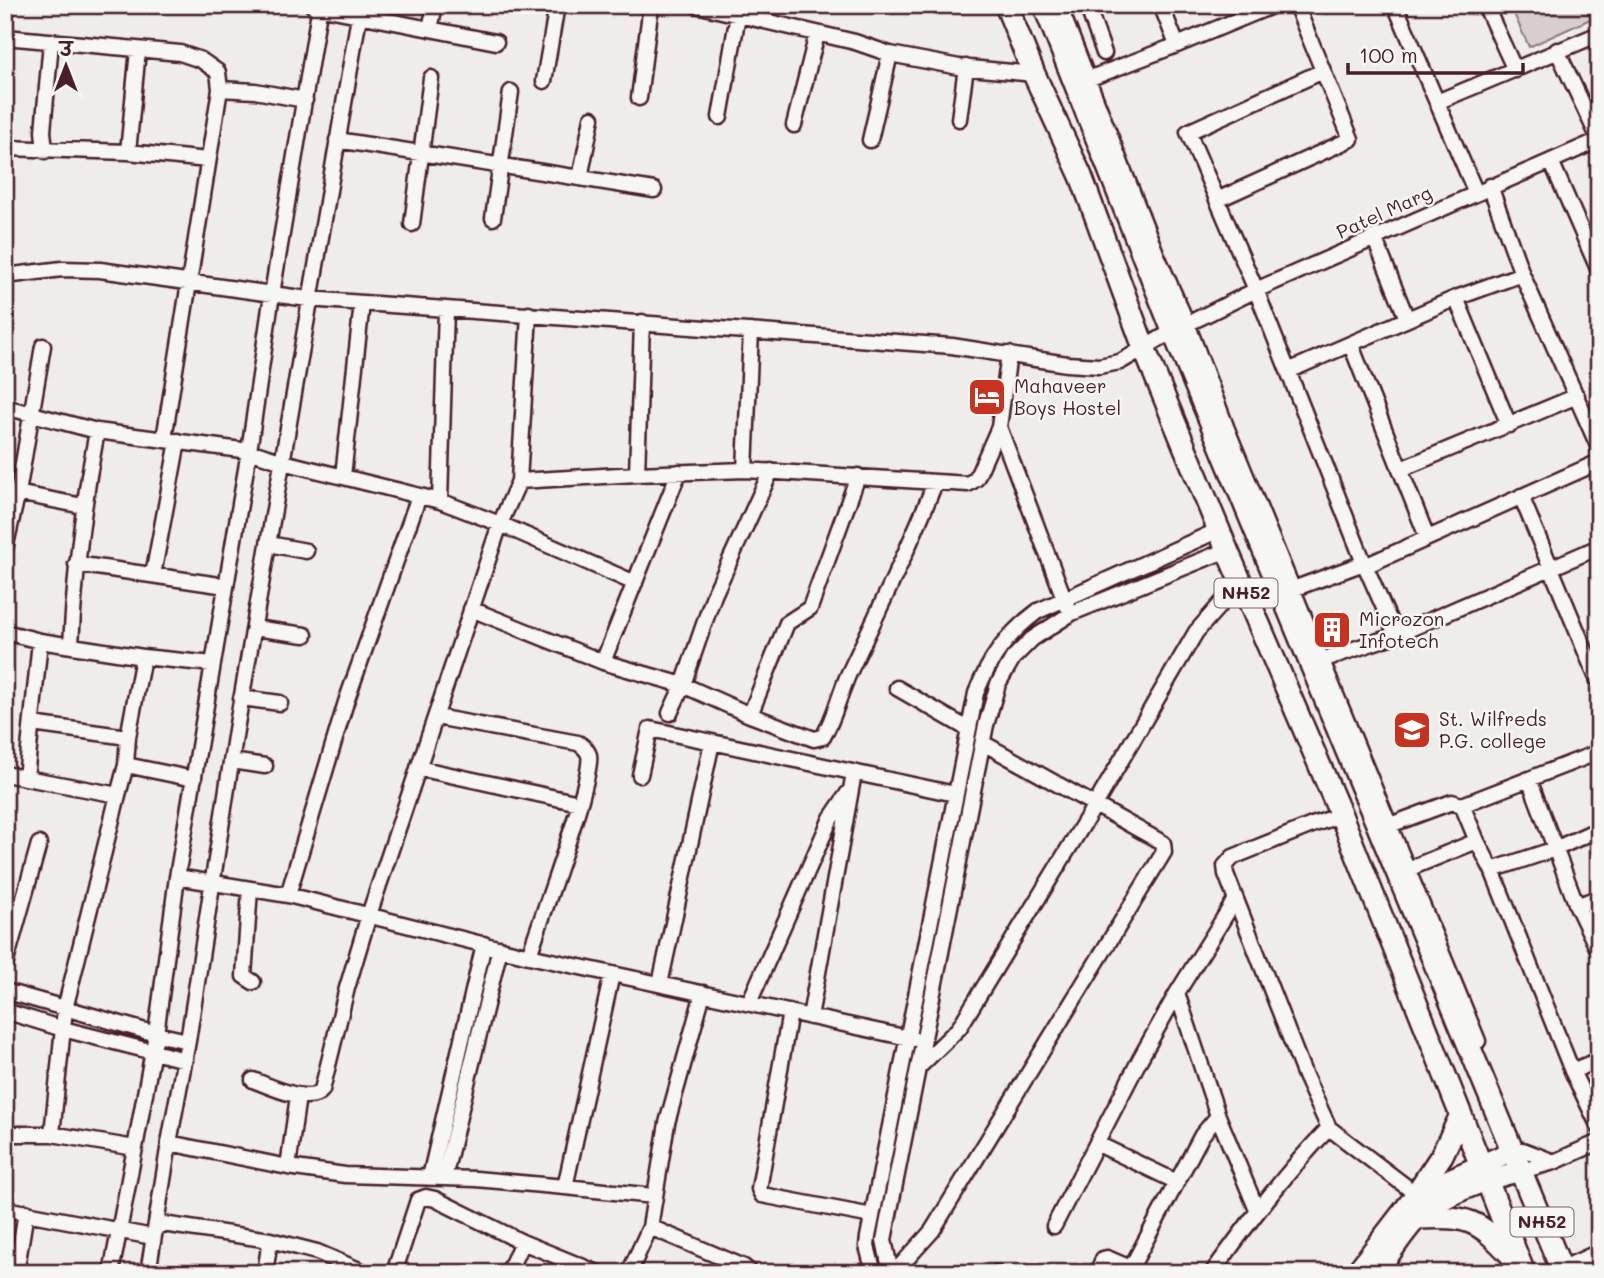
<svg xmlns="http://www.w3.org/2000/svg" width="1604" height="1278" font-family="Mali,'Playpen Sans Deva',sans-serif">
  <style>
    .green { fill: #d7cfce; stroke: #90777c; stroke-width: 2 }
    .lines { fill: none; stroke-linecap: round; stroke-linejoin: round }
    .minor-casing { stroke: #4a1f2b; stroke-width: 19 }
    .major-casing { stroke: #4a1f2b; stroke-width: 24 }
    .highway-casing { stroke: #4a1f2b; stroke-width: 26 }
    .minor { stroke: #f6f6f2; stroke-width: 14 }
    .major { stroke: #f6f6f2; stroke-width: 19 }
    .highway { stroke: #f6f6f2; stroke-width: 21 }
    .labels { text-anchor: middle; stroke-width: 5; stroke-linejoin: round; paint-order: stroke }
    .shield { fill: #f6f6f2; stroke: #7e6067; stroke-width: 2 }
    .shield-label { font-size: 18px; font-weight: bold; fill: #4a1f2b }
    .street-label { font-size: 19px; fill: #4a1f2b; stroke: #f6f6f2 }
    .poi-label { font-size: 19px; fill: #4a1f2b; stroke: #f6f6f2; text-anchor: start }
  </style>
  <rect width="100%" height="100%" fill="#efedea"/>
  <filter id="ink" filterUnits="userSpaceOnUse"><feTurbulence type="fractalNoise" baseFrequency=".0143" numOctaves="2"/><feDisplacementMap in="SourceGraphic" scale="14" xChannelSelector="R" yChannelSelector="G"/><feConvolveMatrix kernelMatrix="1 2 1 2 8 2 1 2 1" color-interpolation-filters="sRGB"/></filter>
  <g filter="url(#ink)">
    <path class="green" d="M1510,5H1599V15L1529,47Z"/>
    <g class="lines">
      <defs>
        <path id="minor" d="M696,5L855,42L890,54L959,67L1034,74
          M1059,5L1156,253L1187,323L1227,429L1478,1041
          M1087,5L1104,53
          M1395,5L1476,193
          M1485,5L1515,70
          M313,6L496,42
          M430,29L435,5
          M5,37L180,53L201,60L218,72L220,89L164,439
          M1177,45L1274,5
          M1557,50L1599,139
          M1323,71L1188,132L1256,290L1364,563L1396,635
          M1088,79L1177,45L1161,5
          M544,81L557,5
          M220,89L255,91L305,100
          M639,98L651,5
          M1437,102L1599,34
          M720,117L738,15
          M959,119L966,67
          M794,125L817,34
          M337,140L580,178L592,118
          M870,140L890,54
          M5,148L128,152L138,50
          M45,151L43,131L51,42
          M128,152L208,160
          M1551,161L1599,271
          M580,178L654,190
          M1490,186L1522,274L1599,448
          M1217,200L1351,139L1296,5
          M493,218L511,92
          M412,224L431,78
          M1374,237L1407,319
          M5,276L62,269L100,270L308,299L952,346L1067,364L1099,366L1120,362L1173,331L1256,290L1599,140
          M1456,298L1509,425
          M1351,345L1427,537
          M1288,371L1456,298L1522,274
          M5,407L97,431L249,451L283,462L440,501L500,524L635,583
          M999,427L1067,606
          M1401,469L1577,396
          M745,470L751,331
          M637,474L642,322
          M343,476L362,303
          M519,481L637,474L745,470L968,484L976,479L999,427L1009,354
          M17,493L83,506
          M1521,496L1592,667
          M440,501L446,309
          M269,544L306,551
          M5,549L19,487L43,346
          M76,564L226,586
          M1365,566L1599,462
          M153,575L178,441
          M1293,589L1364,563
          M471,609L603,662L679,472
          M254,628L305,635
          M5,632L40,641L143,657L213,664
          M40,641L26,778L118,795L126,765
          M71,644C75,571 83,503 97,431
          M143,657L128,737L126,765L194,779
          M603,662L683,685L714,595L771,471
          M1313,663L1396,635L1599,547
          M1599,664L1592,667L1599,682
          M897,688L968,729
          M241,698L280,703
          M670,713L683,685L750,715L814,739L823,737C835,717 839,695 849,673C879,610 909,548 935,483
          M750,715L787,623L810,608L858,476
          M436,717L578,743C583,746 587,749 589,755C594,778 539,923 529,956
          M32,724L128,737
          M712,742L955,794
          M983,743L1095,805L1196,632L1241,581
          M231,761L265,766
          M418,768L579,803
          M5,774L26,778
          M640,775L650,729L712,742L660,984
          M1529,779L1577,906L1599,952
          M1462,805L1477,841L1492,870L1572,1071L1599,1127
          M1341,815L1312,825L1233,857L1225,866L1226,874L1305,1076L1329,1128L1416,1194
          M1390,825L1452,802L1462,805L1599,752
          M1408,869L1477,841
          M1492,870L1555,849L1599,829
          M177,877L288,895L529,956L913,1039
          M250,889L244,976L253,982
          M288,895L346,702L419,496
          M1577,906L1599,897
          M5,965L39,844
          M612,974L565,1187L654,1196
          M5,991L156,1034L188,1041
          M749,1003L831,818L848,793
          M5,1011L63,1029L185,1060
          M790,1012L759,1189L762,1195L872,1216
          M810,1017L854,773
          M1572,1071L1599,1060
          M253,1080C269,1086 310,1106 322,1090L347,988L369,915L500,524L519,481L529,314
          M1218,1116L1257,1210
          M5,1134H52L135,1148L111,1273
          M52,1134L65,1009L118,795
          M169,1143L288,1167L298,1096
          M1098,1144L1177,1182
          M135,1148L156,1034L177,877L249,451L272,294L320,5
          M1512,1151L1523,1150L1554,1162
          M288,1167L345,1175L476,1179L565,1187
          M1521,1171L1554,1162L1599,1142
          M430,1177L484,944
          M444,1178L500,948
          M5,1209L153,1237
          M156,1223L270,1240L317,1252L366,1273
          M1054,1226L1140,1059L1177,993L1235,900
          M650,1227L744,1267L751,1273
          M1570,1265L1599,1252
          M16,1273L26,1212
          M148,1273L169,1143L188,1041L236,730L361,5
          M265,1273L270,1240
          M394,1273L418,1200L426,1197L435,1199L522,1242
          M508,1273L522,1242L598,1273
          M629,1273L650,1227L667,1123L703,993
          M874,1273L867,1246L868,1237L976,693C990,658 1007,634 1038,611L1219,530
          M891,1273L884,1240L986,725L998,684L1013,658L1032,639L1072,613L1227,550
          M894,1273L932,1231L1164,852L1163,843L1095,805L959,1028L920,1066
          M996,1273H997
          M1097,1273L1103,1259L1107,1258L1128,1267L1132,1266L1202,1135L1218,1116L1177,993
          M1212,1273C1249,1222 1285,1173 1329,1128"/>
        <path id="major" d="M1355,1273L1416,1194L1512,1151
          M1377,1273C1390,1255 1402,1235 1417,1219C1438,1196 1491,1178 1521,1171"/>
        <path id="highway" d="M1006,5L1034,74L1081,176L1144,348L1227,550L1341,815L1524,1273
          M1044,5L1173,331L1563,1273
          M1416,1194L1442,1155L1461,1115
          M1418,1218C1469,1216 1477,1219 1512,1256"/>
      </defs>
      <use href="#minor" class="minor-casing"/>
      <use href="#major" class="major-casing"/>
      <use href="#highway" class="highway-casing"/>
      <use href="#minor" class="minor"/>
      <use href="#major" class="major"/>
      <use href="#highway" class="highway"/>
    </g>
  </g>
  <defs>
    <symbol id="hotel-square" viewBox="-11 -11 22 22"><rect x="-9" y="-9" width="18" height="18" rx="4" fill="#c8321e" stroke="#f6f6f2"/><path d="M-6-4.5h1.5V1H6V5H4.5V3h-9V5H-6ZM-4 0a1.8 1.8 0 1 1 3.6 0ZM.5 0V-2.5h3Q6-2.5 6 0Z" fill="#fff"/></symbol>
    <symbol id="building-square" viewBox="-11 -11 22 22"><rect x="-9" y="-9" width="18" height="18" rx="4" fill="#c8321e" stroke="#f6f6f2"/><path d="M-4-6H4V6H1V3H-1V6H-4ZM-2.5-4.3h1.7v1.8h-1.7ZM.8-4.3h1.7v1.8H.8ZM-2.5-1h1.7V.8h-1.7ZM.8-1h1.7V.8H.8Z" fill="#fff"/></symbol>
    <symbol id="university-square" viewBox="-11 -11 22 22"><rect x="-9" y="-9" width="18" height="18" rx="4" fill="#c8321e" stroke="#f6f6f2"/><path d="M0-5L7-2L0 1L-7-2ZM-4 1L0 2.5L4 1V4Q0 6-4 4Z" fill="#fff"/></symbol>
  </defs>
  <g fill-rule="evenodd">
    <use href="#hotel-square" x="965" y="375" width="44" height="44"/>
    <use href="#building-square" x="1310" y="608" width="44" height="44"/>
    <use href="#university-square" x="1390" y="708" width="44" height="44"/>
  </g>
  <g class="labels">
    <g class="shield">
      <rect x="1214.5" y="578.5" width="63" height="29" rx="5"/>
      <rect x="1510.5" y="1207.5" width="63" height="29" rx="5"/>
    </g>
    <g class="shield-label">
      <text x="1246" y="599">NH52</text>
      <text x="1542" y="1228">NH52</text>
    </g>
    <g class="street-label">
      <text transform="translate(1384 212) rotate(-24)" y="7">Patel Marg</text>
    </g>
    <g class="poi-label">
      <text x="1014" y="393">Mahaveer<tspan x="1014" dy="22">Boys Hostel</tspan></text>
      <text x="1359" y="626">Microzon<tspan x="1359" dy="22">Infotech</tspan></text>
      <text x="1439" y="726">St. Wilfreds<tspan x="1439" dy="22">P.G. college</tspan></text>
    </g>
  </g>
  <rect width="1604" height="1278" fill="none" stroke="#f6f6f2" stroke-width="28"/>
  <rect x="14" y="14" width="1576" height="1250" fill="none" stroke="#4a1f2b" stroke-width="2.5" filter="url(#ink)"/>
  <g transform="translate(66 66)" stroke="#f6f6f2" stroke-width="5" paint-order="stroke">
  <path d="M0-5L12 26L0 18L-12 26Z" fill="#4a1f2b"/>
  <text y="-10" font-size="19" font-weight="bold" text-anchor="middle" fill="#4a1f2b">उ</text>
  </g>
  <path d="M1348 63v10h175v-10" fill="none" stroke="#4a1f2b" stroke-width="3.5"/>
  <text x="1359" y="63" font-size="21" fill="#4a1f2b" stroke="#f6f6f2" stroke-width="5" paint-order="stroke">100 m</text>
</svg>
